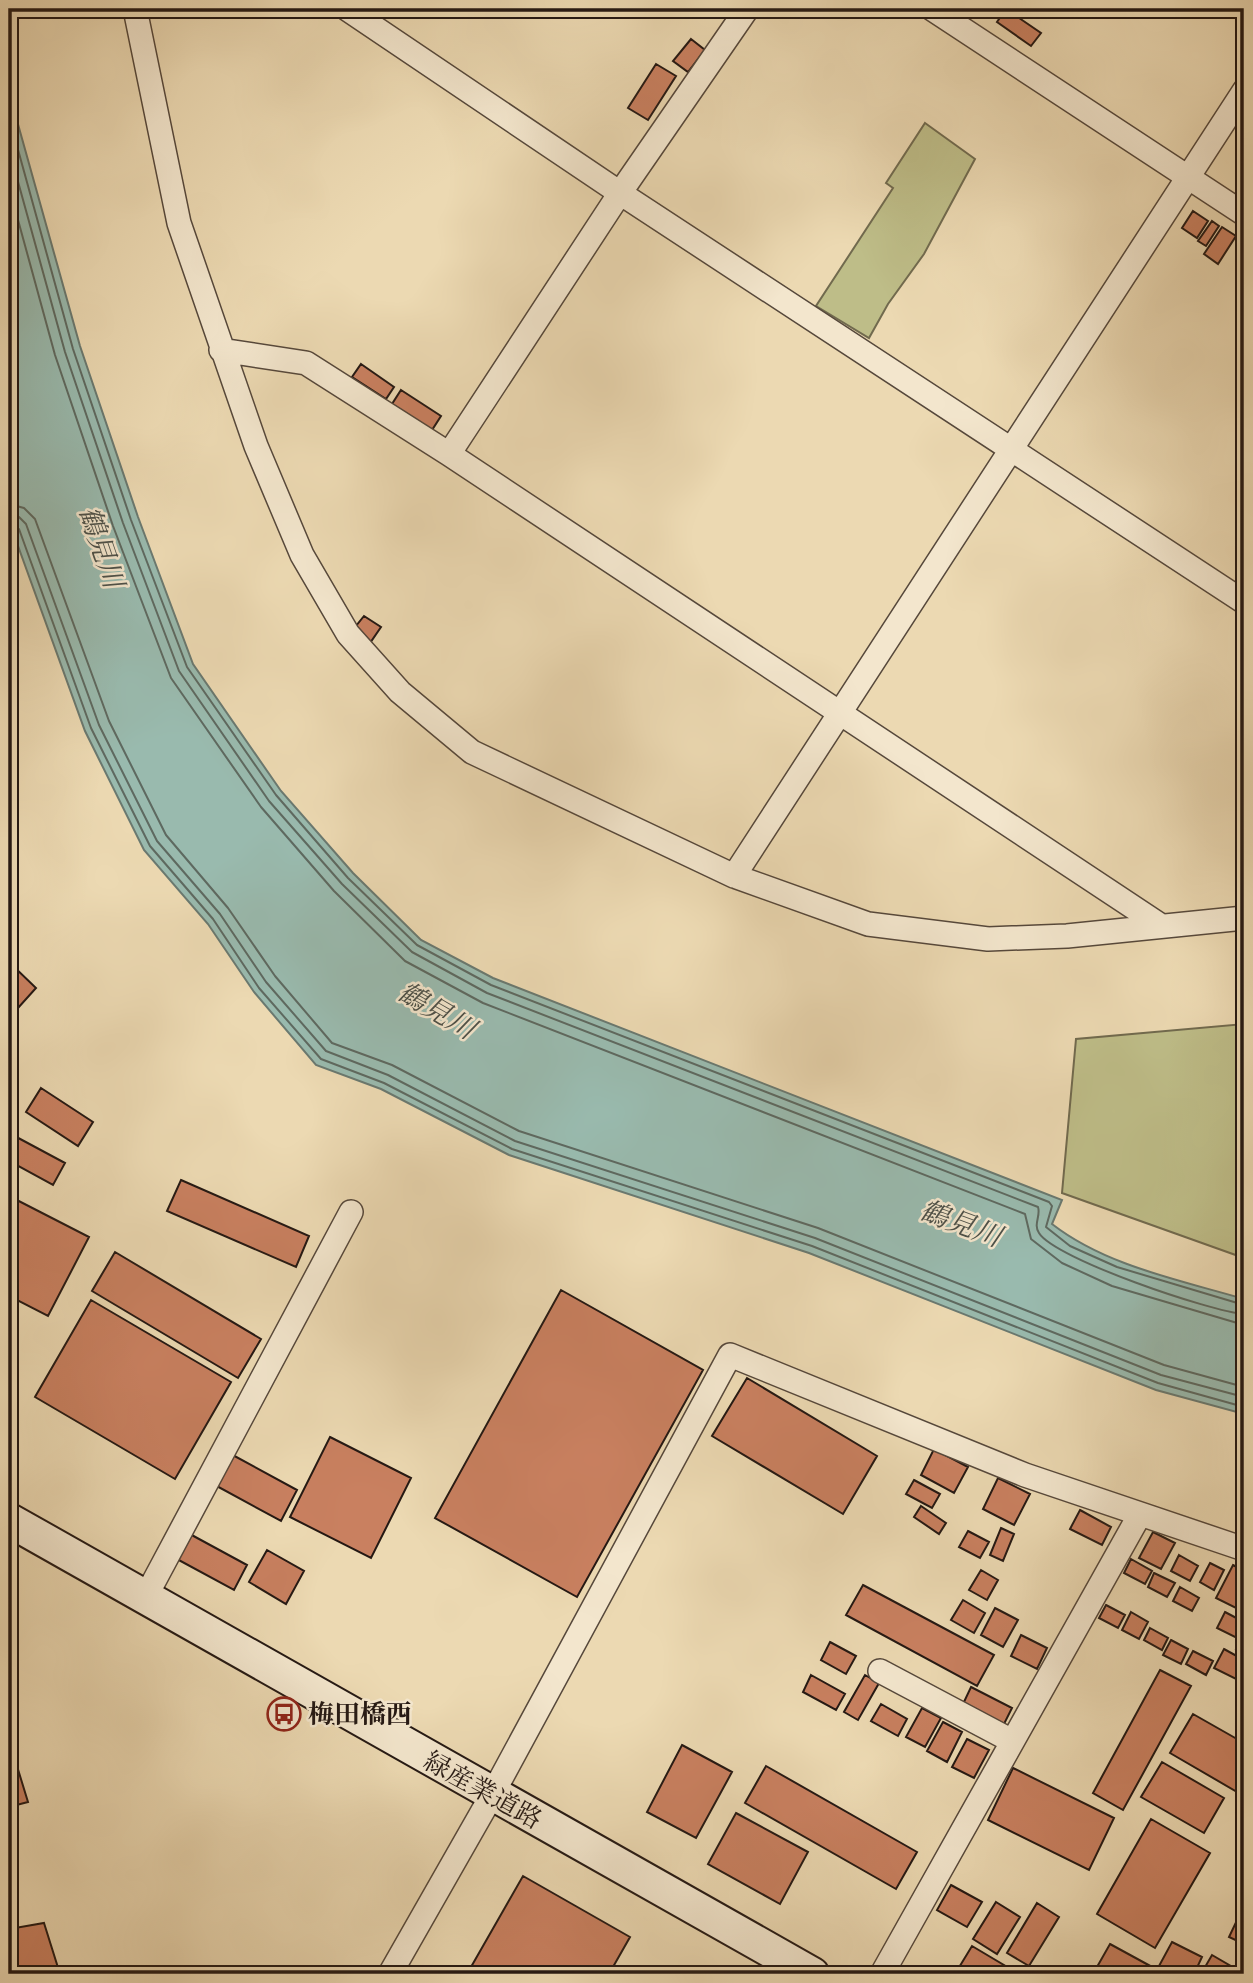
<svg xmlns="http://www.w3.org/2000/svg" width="1253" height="1983" font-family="'IM FELL English','Noto Serif JP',serif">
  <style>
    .green { fill: #bebd88; stroke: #716a4e; stroke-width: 2 }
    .water { fill: #99baae; stroke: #6a7970; stroke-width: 2 }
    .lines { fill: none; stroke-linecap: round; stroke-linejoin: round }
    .shore { stroke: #5e6960; stroke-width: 2 }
    .building { fill: #c98060; stroke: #241813; stroke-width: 2 }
    .street-casing { stroke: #56483b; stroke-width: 26 }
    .secondary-casing { stroke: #241813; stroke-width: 37 }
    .street { stroke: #f3e6cd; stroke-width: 23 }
    .secondary { stroke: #f3e6cd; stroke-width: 33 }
    .labels { text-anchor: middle; stroke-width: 5; stroke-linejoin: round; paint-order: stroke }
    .poi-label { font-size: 26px; font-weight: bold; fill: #241813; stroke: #f3e6cd; text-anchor: start }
    .street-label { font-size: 26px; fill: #241813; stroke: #f3e6cd }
    .water-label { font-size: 28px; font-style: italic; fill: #4d5149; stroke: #f3e6cd }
  </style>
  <rect width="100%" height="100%" fill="#ecd9b2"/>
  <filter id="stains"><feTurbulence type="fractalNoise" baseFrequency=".00286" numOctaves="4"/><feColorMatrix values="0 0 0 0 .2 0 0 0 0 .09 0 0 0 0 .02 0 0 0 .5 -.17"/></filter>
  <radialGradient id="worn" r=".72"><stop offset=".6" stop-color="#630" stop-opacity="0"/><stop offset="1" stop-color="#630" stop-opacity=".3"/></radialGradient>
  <path class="green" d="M925,123L975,159L924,254L888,304L869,338L816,306L893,188L886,183Z
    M1244,1024V1258L1062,1193L1076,1039Z"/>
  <path class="water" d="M9,92L80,346L138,517L193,664L281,791L353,873L421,940L493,978L1062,1200L1052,1224C1106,1266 1180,1280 1244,1299V1414L1156,1390L809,1253L509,1155L381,1089L316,1065L254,992L208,924L144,850L85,731L9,521Z"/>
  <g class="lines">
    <path class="shore" d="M9,117L73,349L131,520L187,667L276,795L348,878L417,945L491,985L1049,1202L1052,1206L1046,1227L1070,1246L1117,1267L1244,1305
      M9,149L65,352L123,523L179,671L269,801L342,884L412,952L487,993L1038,1207C1041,1216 1033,1224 1039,1233C1055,1259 1212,1312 1244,1314
      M9,187L55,355L113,526L171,678L261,807L334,891L405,961L483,1003L1025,1214L1031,1239L1062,1263L1112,1286L1244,1325
      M9,504L24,508L35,519L109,721L166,835L228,908L275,976L332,1043L392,1065L519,1131L818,1228L1164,1365L1244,1387
      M9,515L19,517L26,524L99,725L157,841L220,914L266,982L326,1051L388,1075L515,1141L815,1238L1161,1375L1244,1397
      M9,523L19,529L91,728L150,846L213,919L259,988L321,1059L384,1083L512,1149L812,1246L1158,1383L1244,1407"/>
  </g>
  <path class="building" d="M1006,9L1041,33L1031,46L997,22Z
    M691,39L705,50L688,72L673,61Z
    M656,64L676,76L648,120L628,108Z
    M1193,211L1208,221L1197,238L1182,228Z
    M1212,221L1219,226L1206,246L1198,241Z
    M1222,227L1236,236L1218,264L1204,254Z
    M361,364L394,387L386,399L352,377Z
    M401,390L441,416L432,430L392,404Z
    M364,616L381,627L370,643L356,626Z
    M9,962L36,988L18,1008L9,999Z
    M41,1088L93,1122L78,1146L26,1112Z
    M9,1133L65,1163L53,1185L9,1161Z
    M181,1180L309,1236L296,1267L167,1211Z
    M9,1196L89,1237L48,1316L9,1296Z
    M115,1252L261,1339L238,1378L92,1291Z
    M561,1290L703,1370L577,1597L435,1518Z
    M91,1300L231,1382L175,1479L35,1397Z
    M9,1308L16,1312L9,1325Z
    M747,1378L877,1456L843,1514L712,1436Z
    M330,1437L411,1478L371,1558L290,1517Z
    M934,1449L968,1467L954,1493L921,1475Z
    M229,1453L297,1490L281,1521L213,1484Z
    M998,1478L1030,1494L1014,1525L983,1509Z
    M914,1480L940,1494L932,1508L906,1494Z
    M921,1506L946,1523L939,1534L914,1517Z
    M1080,1510L1111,1527L1102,1545L1070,1529Z
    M1001,1528L1014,1534L1003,1561L990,1555Z
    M968,1531L989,1542L980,1558L959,1547Z
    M1153,1532L1175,1543L1161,1569L1139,1558Z
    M188,1533L247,1565L234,1590L175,1558Z
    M267,1550L304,1571L286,1604L249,1582Z
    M1179,1555L1198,1566L1190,1581L1171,1571Z
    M1131,1559L1152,1571L1145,1584L1124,1573Z
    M1210,1563L1224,1570L1214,1590L1200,1582Z
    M1233,1565L1244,1571V1592L1236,1608L1216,1598Z
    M981,1570L998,1580L987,1600L969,1590Z
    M1154,1573L1175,1583L1167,1597L1148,1587Z
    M863,1585L994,1655L977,1686L846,1615Z
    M1180,1587L1199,1598L1192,1611L1173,1601Z
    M963,1600L985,1613L974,1633L951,1620Z
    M1106,1605L1125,1615L1118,1628L1099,1618Z
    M995,1608L1018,1620L1003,1647L981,1635Z
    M1131,1612L1148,1622L1139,1639L1122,1630Z
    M1225,1612L1244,1622L1237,1638L1217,1628Z
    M1150,1628L1168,1638L1162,1650L1144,1640Z
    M1244,1632V1653L1236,1649Z
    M1021,1635L1047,1648L1037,1669L1011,1656Z
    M1171,1640L1188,1649L1181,1664L1163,1655Z
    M830,1642L856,1656L846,1674L821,1660Z
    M1224,1649L1244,1660L1236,1679L1214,1668Z
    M1193,1651L1213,1661L1206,1675L1186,1664Z
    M1160,1670L1191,1686L1123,1810L1093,1793Z
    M811,1675L845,1694L836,1710L803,1692Z
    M865,1675L879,1683L858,1720L844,1712Z
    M971,1687L1012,1708L1004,1724L963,1704Z
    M881,1704L907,1719L898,1736L871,1721Z
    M922,1708L941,1718L925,1747L906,1737Z
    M1193,1714L1244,1743V1796L1170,1753Z
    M943,1722L962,1732L947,1762L927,1751Z
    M967,1739L989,1750L974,1778L952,1767Z
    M9,1740L28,1802L9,1807Z
    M682,1745L732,1772L696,1838L647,1812Z
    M1162,1762L1224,1798L1204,1833L1141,1797Z
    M766,1766L917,1852L896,1889L745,1803Z
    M1013,1768L1114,1818L1089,1870L988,1820Z
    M736,1813L808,1852L780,1904L708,1864Z
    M1151,1819L1210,1853L1155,1948L1097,1914Z
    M523,1876L630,1937L609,1974H467Z
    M951,1885L982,1902L967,1927L937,1910Z
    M996,1902L1020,1917L997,1954L973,1939Z
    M1037,1903L1059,1917L1029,1966L1007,1953Z
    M1239,1916L1244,1918V1944L1229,1937Z
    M44,1923L60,1974H17L9,1949V1929Z
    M1172,1942L1202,1957L1194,1974H1175L1159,1966Z
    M1110,1944L1165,1974H1093Z
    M972,1946L1019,1974H955Z
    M1212,1955L1241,1972L1240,1974H1201Z"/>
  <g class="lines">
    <defs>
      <path id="street" d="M135,9L179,223L256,446L302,555L348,634L400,692L472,752L734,876L868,924L988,939L1067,936L1244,918
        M347,9L620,193L1244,602
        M932,9L1244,214
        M221,350L306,363L449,454L1160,925
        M449,454L620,193L747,9
        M734,876L1244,91
        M145,1598L351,1212
        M880,1671L1012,1741
        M390,1974L492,1795L730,1355L1025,1475L1244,1549
        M882,1974L1139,1516"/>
      <path id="secondary" d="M9,1520L812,1974"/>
    </defs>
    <use href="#street" class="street-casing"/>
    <use href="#secondary" class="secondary-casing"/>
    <use href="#street" class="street"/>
    <use href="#secondary" class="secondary"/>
  </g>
  <defs>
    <symbol id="bus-ring" viewBox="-11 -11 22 22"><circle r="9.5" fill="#f3e6cd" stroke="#8f2418" stroke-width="1.5"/><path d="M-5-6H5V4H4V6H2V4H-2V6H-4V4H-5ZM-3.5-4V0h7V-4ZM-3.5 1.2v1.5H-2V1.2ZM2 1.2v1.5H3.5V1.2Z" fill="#8f2418"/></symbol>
  </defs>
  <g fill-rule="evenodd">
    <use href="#bus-ring" x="265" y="1695" width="38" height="38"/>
  </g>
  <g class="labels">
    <g class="poi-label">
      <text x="308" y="1723">梅田橋西</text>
    </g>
    <g class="street-label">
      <text transform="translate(483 1790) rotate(29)" y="9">緑産業道路</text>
    </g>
    <g class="water-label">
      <text transform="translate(102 547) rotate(71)" y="10">鶴見川</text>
      <text transform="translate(437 1010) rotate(30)" y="10">鶴見川</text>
      <text transform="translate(961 1223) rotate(20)" y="10">鶴見川</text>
    </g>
  </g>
  <rect width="1253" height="1983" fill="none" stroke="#ecd9b2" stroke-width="35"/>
  <rect x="10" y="10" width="1232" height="1962" fill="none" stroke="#241813" stroke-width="3.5"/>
  <rect x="18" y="18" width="1218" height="1948" fill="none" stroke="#241813" stroke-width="2"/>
  <rect width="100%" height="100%" filter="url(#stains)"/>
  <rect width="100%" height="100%" fill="url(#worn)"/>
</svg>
